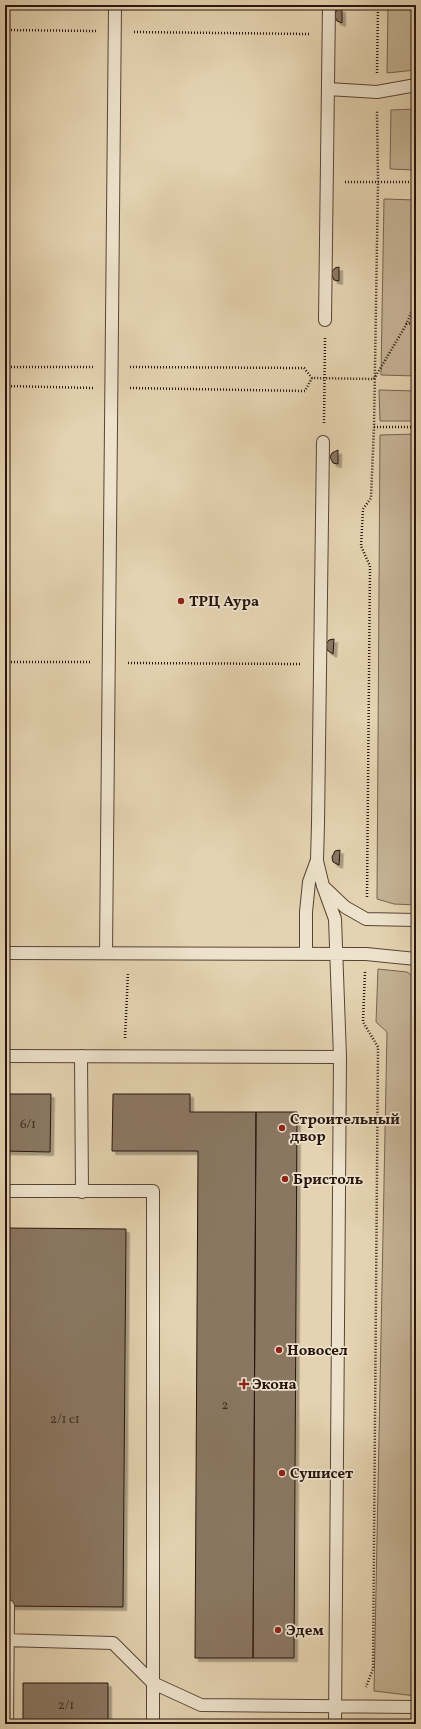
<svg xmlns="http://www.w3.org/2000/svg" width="421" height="1729" font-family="Vollkorn,serif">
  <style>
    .green { fill: #c4b294; stroke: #766451 }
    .building { fill: #8a7762; stroke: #29150e; filter: url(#shadow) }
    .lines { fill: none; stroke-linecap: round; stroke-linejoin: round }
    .lane-casing { stroke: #584436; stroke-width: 14 }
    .path { stroke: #29150e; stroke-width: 2.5; stroke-dasharray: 1 2; stroke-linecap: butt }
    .lane { stroke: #ede2cc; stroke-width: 12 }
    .poi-dot { fill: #8f2418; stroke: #ede2cc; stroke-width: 1.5 }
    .labels { text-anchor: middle; stroke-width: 3.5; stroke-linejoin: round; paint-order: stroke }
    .number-label { font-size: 13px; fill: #412e23 }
    .poi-label { font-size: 15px; font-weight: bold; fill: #29150e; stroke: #ede2cc; text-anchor: start }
  </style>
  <defs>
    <filter id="shadow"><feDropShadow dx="3.5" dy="3.5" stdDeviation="0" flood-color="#0004"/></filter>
  </defs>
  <rect width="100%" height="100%" fill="#e4d2b0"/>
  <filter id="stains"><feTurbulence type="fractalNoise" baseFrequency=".005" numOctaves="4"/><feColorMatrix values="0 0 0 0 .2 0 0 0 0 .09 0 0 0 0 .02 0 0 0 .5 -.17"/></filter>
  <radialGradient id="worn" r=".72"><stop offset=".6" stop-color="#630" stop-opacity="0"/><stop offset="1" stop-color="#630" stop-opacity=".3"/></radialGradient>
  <path class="green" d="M388,5H416V70L387,73Z
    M416,109V170L390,169L391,110Z
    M384,199L416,200V376L381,375Z
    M379,390L416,391V421H380Z
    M416,434V905L394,904L377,899L380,435Z
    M378,969L407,972L416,978V1696L374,1691L387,1032L376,1022Z
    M416,1720V1724H367V1721Z"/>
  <path class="building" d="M338,9H342V23L337,21L335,17V13Z
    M339,267V281L334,280L331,273L335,268Z
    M338,450V464L333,463L330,457L332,453Z
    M334,639L333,654L327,650L326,644L329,640Z
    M340,850L339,865L333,862L332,857L335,851Z
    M5,1094H51L50,1152L5,1151Z
    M113,1094H190V1112H256L253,1658H195L198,1151H112Z
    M256,1112H297L294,1658H253Z
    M5,1228L126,1229L123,1607L5,1606Z
    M23,1683H108V1724H23Z"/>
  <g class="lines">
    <defs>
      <path id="lane" d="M328,89L377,92L416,85
        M325,320L329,5
        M317,861L323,886L345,907L366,919L416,920
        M323,886L335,919L340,1057L335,1724
        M5,953L366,954L416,959
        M106,953L115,5
        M306,953V912L309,882L317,860L318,824L323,442
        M5,1056L340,1057
        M81,1056L82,1192
        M5,1191H153V1724
        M5,1640L113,1643L153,1683L201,1705L416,1707
        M7,1724L8,1606"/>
    </defs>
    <use href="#lane" class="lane-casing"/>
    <path class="path" d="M5,30L97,31
      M134,32L309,34
      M377,73L378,5
      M345,182H416
      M406,324L416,322
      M5,367H93
      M130,367L304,368L312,378L374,379L406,325L416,301
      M5,386L93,388
      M130,388L305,391L312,378
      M324,423L325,338
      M374,427H416
      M5,662H91
      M128,663L301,664
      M367,897L370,566L361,546L363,509L371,498L374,427L378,182L377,110
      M365,972L363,1022L378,1047L373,1669L366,1687
      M125,1038L128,973"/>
    <use href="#lane" class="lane"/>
  </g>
  <g class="poi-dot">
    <circle cx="181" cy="601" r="4"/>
    <circle cx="282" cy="1128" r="4"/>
    <circle cx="285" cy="1179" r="4"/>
    <circle cx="279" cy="1350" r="4"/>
    <path d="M242 1378h4v4h4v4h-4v4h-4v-4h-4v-4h4z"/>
    <circle cx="282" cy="1473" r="4"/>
    <circle cx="278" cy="1630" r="4"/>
  </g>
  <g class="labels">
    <g class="number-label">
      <text x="28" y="1128">6/1</text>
      <text x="225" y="1409">2</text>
      <text x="65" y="1423">2/1 с1</text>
      <text x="66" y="1709">2/1</text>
    </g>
    <g class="poi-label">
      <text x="189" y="606">ТРЦ Аура</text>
      <text x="290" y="1124">Строительный<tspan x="290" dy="17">двор</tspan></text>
      <text x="293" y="1184">Бристоль</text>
      <text x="287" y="1355">Новосел</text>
      <text x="252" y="1389">Экона</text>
      <text x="290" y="1478">Сушисет</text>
      <text x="286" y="1635">Эдем</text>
    </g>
  </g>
  <rect width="421" height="1729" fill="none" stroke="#e4d2b0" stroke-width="20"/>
  <rect x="6" y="6" width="409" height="1717" fill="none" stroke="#29150e" stroke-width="2"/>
  <rect x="10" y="10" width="401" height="1709" fill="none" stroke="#29150e"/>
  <rect width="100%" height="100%" filter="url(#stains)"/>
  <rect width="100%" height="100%" fill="url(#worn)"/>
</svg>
